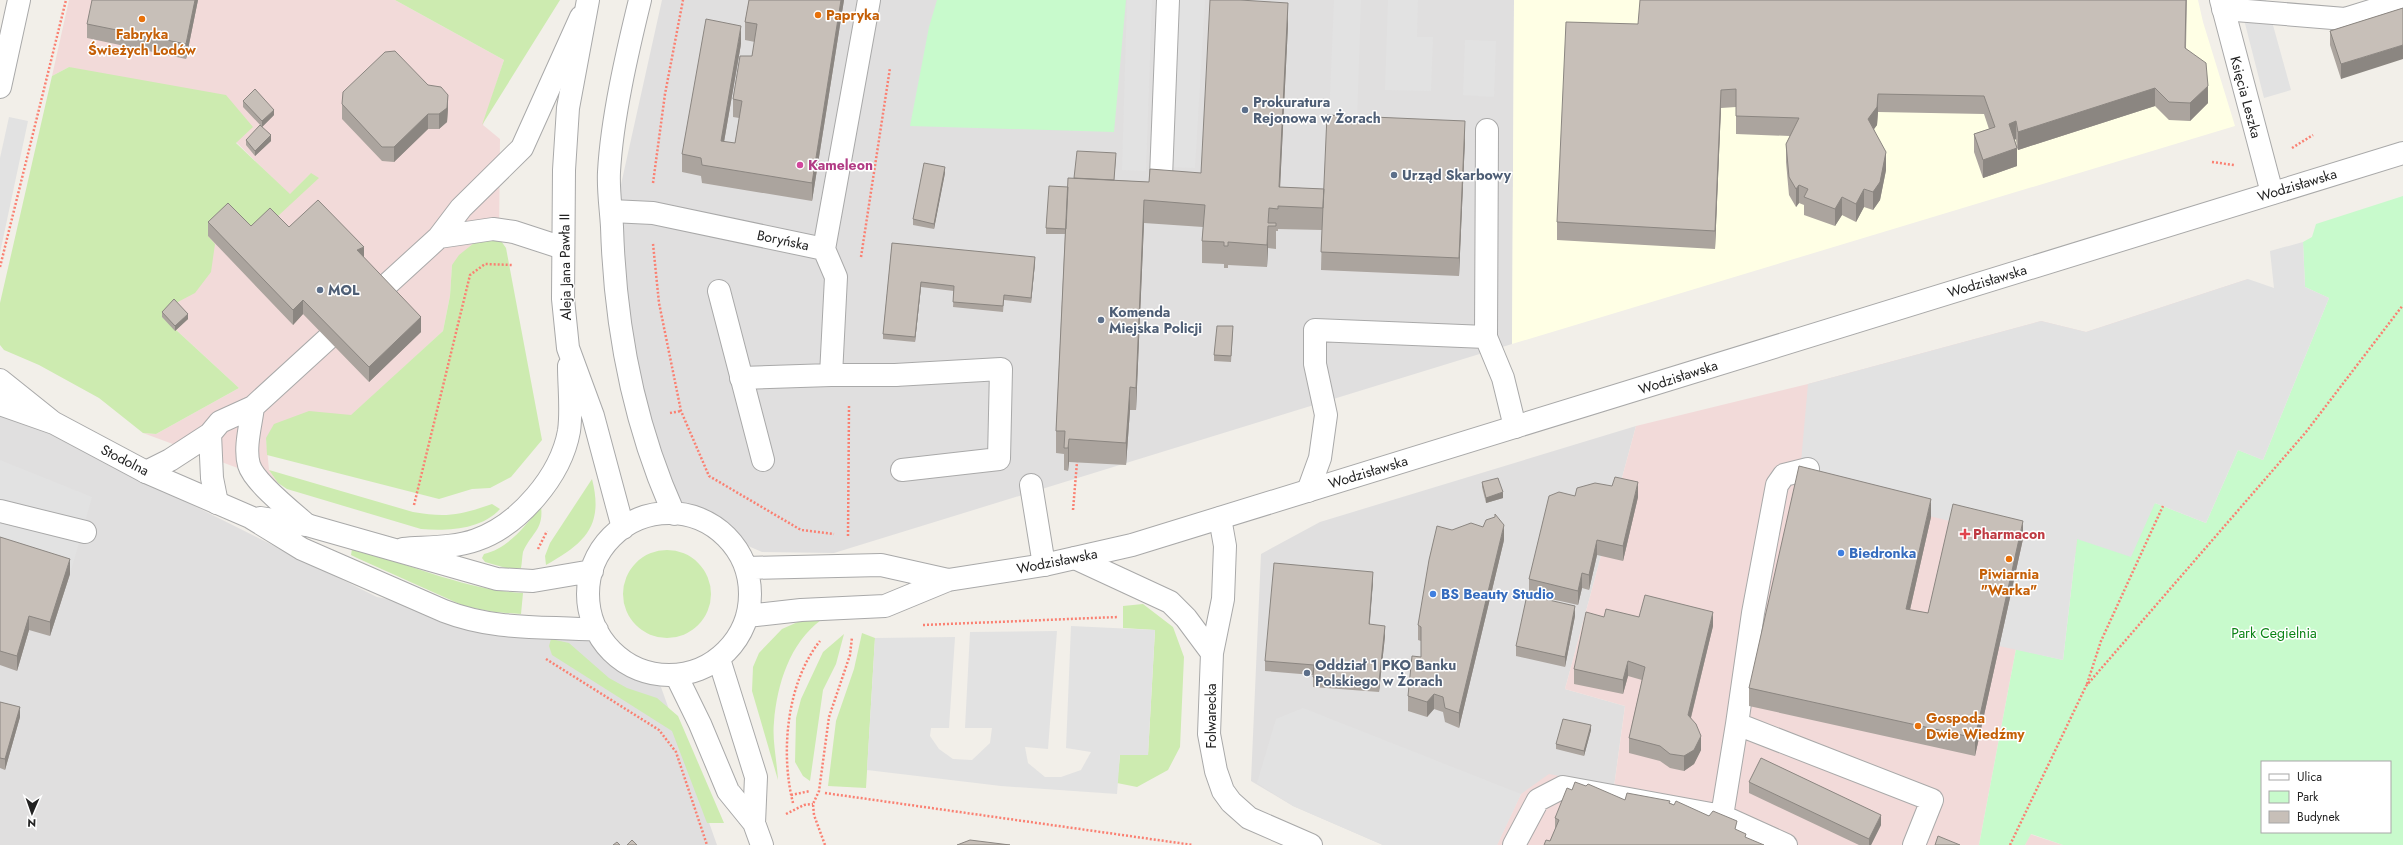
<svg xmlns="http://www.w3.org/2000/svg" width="2403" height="845" font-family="Jost,sans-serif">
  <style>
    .residential { fill: #e0dfdf }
    .commercial { fill: #f2dad9 }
    .education { fill: #ffffe5 }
    .grass { fill: #cdebb0 }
    .park { fill: #c8facc; fill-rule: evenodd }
    .parking { fill: #e2e2e2 }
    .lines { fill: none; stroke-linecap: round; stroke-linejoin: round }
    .service-casing { stroke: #a9a9a9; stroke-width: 24 }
    .minor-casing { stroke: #a9a9a9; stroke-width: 24 }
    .tertiary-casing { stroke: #a9a9a9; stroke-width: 24 }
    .path { stroke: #fa8072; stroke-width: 2.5; stroke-dasharray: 2 2; stroke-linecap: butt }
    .service { stroke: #fff; stroke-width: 22 }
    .minor { stroke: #fff; stroke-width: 22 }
    .tertiary { stroke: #fff; stroke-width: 22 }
    .wall { fill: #aba49e; fill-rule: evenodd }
    .shaded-wall { fill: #8b8681 }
    .building { fill: #c7bfb8; stroke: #8b8681 }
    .food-dot { fill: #e8710a; stroke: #fff; stroke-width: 1.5 }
    .service-dot { fill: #5c6f8a; stroke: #fff; stroke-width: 1.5 }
    .hotel-dot { fill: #d1479c; stroke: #fff; stroke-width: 1.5 }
    .health-dot { fill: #e0444e; stroke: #fff; stroke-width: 1.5 }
    .shop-dot { fill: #3f7fe0; stroke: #fff; stroke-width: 1.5 }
    .labels { text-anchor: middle; stroke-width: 3; stroke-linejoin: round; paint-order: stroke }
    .food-label { font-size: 14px; font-weight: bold; fill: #c56008; stroke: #fff; text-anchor: start }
    .street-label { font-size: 14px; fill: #222; stroke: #fff }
    .service-label { font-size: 14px; font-weight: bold; fill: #4e5e75; stroke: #fff; text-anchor: start }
    .hotel-label { font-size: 14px; font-weight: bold; fill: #b23c85; stroke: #fff; text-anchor: start }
    .health-label { font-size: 14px; font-weight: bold; fill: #be3a42; stroke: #fff; text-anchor: start }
    .shop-label { font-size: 14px; font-weight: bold; fill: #366cbe; stroke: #fff; text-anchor: start }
    .park-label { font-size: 14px; fill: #0c8416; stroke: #fff }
  </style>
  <rect width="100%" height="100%" fill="#f2efe9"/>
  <path class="residential" d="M662,0H1514L1512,344L834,553L762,552L688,520L638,405L618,198Z
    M0,414L28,423L377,597L604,641L661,687L717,845H0Z
    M1636,426L1565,689L1625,706L1614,787L1521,794L1497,845H1383L1293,806L1251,781L1261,554L1320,522Z"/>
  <path class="commercial" d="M69,0H395L504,60L483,125L500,139L499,238L452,265L450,296L443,331L351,416L331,415L266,438L269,470L278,483L143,433L156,434L239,388L162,317L208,236L251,240L311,173L290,195L236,142L69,67L52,76Z
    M2248,279L2016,649L1979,845H1497L1521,794L1549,774L1614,787L1625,706L1565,689L1636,426L1808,384L2041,321L2086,332Z
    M2030,834L2063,845H2025Z"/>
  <path class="education" d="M1514,0H2198L2203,22L2235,126L1512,344Z"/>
  <path class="grass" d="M395,0H560L482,125L504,60Z
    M69,67L226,95L253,127L236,143L290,194L311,173L319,178L251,241L208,236L215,244L211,272L195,293L174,304L162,317L239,388L156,434L143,433L99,398L39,365L4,350L0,345V303L52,76Z
    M499,238L506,248L542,440L511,477L490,488L472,489L439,499L267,455L266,438L274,424L309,411L351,415L443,331L450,296L452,265L459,255L479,239Z
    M269,470L413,512C447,518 460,515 492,504L500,509C481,530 447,531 421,529L287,489L278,483Z
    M592,479C604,526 585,543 546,565L545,556L550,543Z
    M541,506C544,530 531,533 523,552C522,557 522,563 521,568H506L485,562L482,558L484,554C509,548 526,525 541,506Z
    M355,548C406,564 471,591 523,593L521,614L494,612L464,606L357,558L351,555L352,549Z
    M623 594a44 44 0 1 1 88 0a44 44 0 1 1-88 0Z
    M1143,604L1173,627L1184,657L1180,747L1168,770L1137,787L1117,783L1120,755H1148L1155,630L1123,628V606Z
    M821,620C790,643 777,684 774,722C772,740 777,761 778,780L752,691L753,667L759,653L782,629L800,621Z
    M862,633L875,638L866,788L828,786L836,721L854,669Z
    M844,634L836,664L823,690L810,781L803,776L795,762L796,718L801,699L823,652Z
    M551,639L569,643L609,678L627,688L657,698L678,716L724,823H707L672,731L552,655L549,646Z"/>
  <path class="park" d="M937,0H1126L1114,132L910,126L929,27Z
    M2403,196V845H2063L2031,834L2025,845H1979L2016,649L2063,660L2077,539L2155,503L2206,523L2238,450L2263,460L2329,298L2305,287L2303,242L2312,237L2316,224ZM2262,762H2390V832H2262Z"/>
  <path class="parking" d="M1127,0H1152L1146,171L1122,170Z
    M1179,0H1205L1195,168L1169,167Z
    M1334,0H1361L1357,120H1329Z
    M1388,0H1418L1417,37H1433L1431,91L1385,90Z
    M2239,0H2266L2291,90L2264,98Z
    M1465,40L1496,41L1494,97L1463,95Z
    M9,117L28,121L0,253V158Z
    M2303,242L2305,287L2329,298L2263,460L2238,450L2206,523L2155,503L2131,557L2077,539L2063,660L1999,646L2023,539L1799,484L1808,384L2041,321L2086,332L2248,279L2274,288L2270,251Z
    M0,460L92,497L70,574L0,552Z
    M1071,626L1155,630L1148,755H1120L1117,794L1001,786L867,770L875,638L955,637L949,728H931L930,736L939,749L953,759L972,760L990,743L992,728H965L970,632L1057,631L1048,749L1025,747L1028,763L1045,777H1061L1081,770L1091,752L1066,748Z
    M1303,708L1521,794L1497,845H1383L1293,806L1257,783L1276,719Z"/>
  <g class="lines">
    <defs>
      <path id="service" d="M2223,9L2345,19L2403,1
        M1487,130L1486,337L1503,378L1515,427
        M1161,177L1168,0
        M439,237L493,229L514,232L563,248
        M719,291L763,460
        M895,375L1001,369L999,459L902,470
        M253,407C251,424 244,448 249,465C254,482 293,513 307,525
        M210,434L212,478L217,503
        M146,472L170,460L210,434L220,422L253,407L439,237L461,208L522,148L581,17
        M1031,485L1044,565
        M1308,491L1320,458L1326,415L1315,364V330L1486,337
        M0,511L85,532
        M1737,724L1753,613L1777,485L1784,475L1808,469
        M1722,816L1737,724L1932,800L1914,845
        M1514,845L1538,800L1563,787L1722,816L1786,845"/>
      <path id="minor" d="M2221,0L2272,193
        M0,87L19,0
        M611,211L653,213L824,249L869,0
        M831,375H895
        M741,378L831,375L836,277L824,249
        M0,380L50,420
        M1220,518L1225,546L1223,599L1212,653L1209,734L1216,771L1223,791L1231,802L1249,818L1311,845
        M1075,558L1170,602L1186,618L1212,653"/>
      <path id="tertiary" d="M588,0L568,108L564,170L563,299L568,348L593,416L623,528
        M640,0C627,53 612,118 609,172C608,190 611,209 612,227C615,325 633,423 674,514
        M0,404L54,423L146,472L250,517L302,549L444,611C496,631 543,626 597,630
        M588 594a81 81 0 1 1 162 0a81 81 0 1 1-162 0Z
        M260,518L307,525L497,579L533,581L592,571
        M403,549C426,547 454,548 476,540C519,525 561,476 569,431C572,410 569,387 569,366
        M746,568L881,565L948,580
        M747,616L801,610L885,606L948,580L1044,565L1132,545L2403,153
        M719,659L756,777L754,823
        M676,675L700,724L728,791L754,823L762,845"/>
    </defs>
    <use href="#service" class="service-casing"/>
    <use href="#minor" class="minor-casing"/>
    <use href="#tertiary" class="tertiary-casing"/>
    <path class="path" d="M2292,148L2313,135
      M2212,162L2234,165
      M653,183L665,94L683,0
      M653,244L659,303L681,411L709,476L801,530L834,534
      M861,257L890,68
      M0,267L66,0
      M670,413L681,411
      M414,505L470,275L485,264L513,265
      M1073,510L1077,462
      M848,536L849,405
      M538,549L547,531
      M923,625L1118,617
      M546,659L659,730L676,752L707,845
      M2087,684L2101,641L2163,506
      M825,793L1193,845
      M791,795L810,791
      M793,803C780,752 787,682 820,641
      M786,814L804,805L813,804
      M825,845L814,815L813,804L819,791L829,717L850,655L852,637
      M2010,845L2086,686L2306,432L2403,305"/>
    <use href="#service" class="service"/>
    <use href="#minor" class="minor"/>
    <use href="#tertiary" class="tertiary"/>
  </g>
  <path class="wall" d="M198,0L186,59L87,38V24Z
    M749,0H844L812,201L702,183L701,176L682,172V154L741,44L724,142L735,143L739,118L733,117V99L752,56L755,42L745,40V22Z
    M2187,0L2186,48L2208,103L2190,121L2169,120L2155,106L2018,150L2017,148V166L1983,178L1974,152V134L1989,129L1984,114L1878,112L1877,125L1874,129L1886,170L1880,200L1873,210L1864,207L1856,222L1842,215L1835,226L1804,215V205L1799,203L1796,207L1789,195L1786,162V144L1790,136L1736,134V107L1721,108L1715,249L1557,240V222L1638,24ZM2016,139L2017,148L2015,140Z
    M2403,8L2341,79L2330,45V31Z
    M1288,25L1280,187L1324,189L1465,139L1459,276L1321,270L1322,230L1278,229V231H1276V249L1268,248L1267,267L1228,265V268H1224V264L1202,263V241L1203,227L1144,223L1136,410H1130L1126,465L1069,462L1068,471L1064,470V454L1056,453V431L1065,234H1046V228L1068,187L1074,178L1116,159L1114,180L1149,182L1201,173Z
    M243,101L274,115L262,127L243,107Z
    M342,104L448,109L447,122L439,129H428L394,162L382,161L342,119Z
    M246,140L271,141L255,156L246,145Z
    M945,173L934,229L913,225V219Z
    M208,222L251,226L289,227L364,258L421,332L369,382L303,314L293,325L208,236Z
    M892,243L1035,263L1031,303L1004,300L1003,312L953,307L954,291L921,287L915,342L883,339V334Z
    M162,312L188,319L175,331L162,317Z
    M1233,331L1231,362L1214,361V355Z
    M1482,482L1503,498L1486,503L1482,487Z
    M1575,496L1638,497L1623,561L1597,555L1589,590L1582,588L1578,605L1529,594V579Z
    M1931,517L1910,610L1928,613L2023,539L1975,756L1749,706V688Z
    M0,537L70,574L50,636L29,630L17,671L0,665Z
    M1504,540L1459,728L1445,722L1443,712L1434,709L1427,717L1408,711V696L1421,657V641L1418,640V625Z
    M1373,582L1369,624L1385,636L1379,692L1313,687V675L1265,671V661Z
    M1575,616L1565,667L1516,656V646Z
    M1604,617H1639L1713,626L1691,718L1701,750L1694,764L1684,771L1670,768L1660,761L1629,753V738L1642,680L1628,676L1623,694L1574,684V669Z
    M0,702L20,717L5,770L0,768Z
    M1591,730L1584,756L1556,749V744Z
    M1749,782L1881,825L1871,845H1859L1749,793Z
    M1586,786L1625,800L1670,803L1674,805L1709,816L1737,821L1550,841L1555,830V818L1572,790Z"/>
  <path class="shaded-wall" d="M195,0H198L186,59V44Z
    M841,0H844L812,201V183Z
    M1288,3V25L1279,209V187Z
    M741,26V44L721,159V141Z
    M2403,45V59L2341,79V64Z
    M2208,86V103L2190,121V103Z
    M2155,88V106L2018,150V132Z
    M1721,90V108L1715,249V231Z
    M1878,94V112L1877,125L1868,137V119Z
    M448,95V109L447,122L439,129V114Z
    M274,110V115L262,127V121Z
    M428,114V129L394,162V147Z
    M1465,121V139L1459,276V258Z
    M2016,121V139L2009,142V124Z
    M271,135V141L255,156V151Z
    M2017,148V166L1983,178V160Z
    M1886,152V170L1880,200L1873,210V192Z
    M945,167V173L934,229V224Z
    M1799,185V203L1796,207V189Z
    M1864,189V207L1856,222V204Z
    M1842,197V215L1835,226V209Z
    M1144,200V223L1136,410V388Z
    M1268,226V248L1267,267V245Z
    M364,247V262L357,250Z
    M1035,257V263L1031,303V298Z
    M921,282V287L915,342V337Z
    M303,300V314L293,325V310Z
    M188,314V319L175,331V326Z
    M421,317V332L369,382V367Z
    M1130,387V410L1126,465V443Z
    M1069,439V462L1068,471V448Z
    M1638,482V497L1623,561V546Z
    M1503,492V498L1486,503V498Z
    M1931,499V517L1906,627V609Z
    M2023,521V539L1975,756V738Z
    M1504,525V540L1459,728V713Z
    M1597,540V555L1589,590V575Z
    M70,559V574L50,636V622Z
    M1373,572V582L1369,634V624Z
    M1582,573V588L1578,605V591Z
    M1575,606V616L1565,667V657Z
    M1713,612V626L1688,729V715Z
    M29,616V630L17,671V656Z
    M1385,626V636L1379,692V682Z
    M1628,661V676L1623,694V680Z
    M1434,694V709L1427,717V702Z
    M20,707V717L5,770V759Z
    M1591,725V730L1584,756V751Z
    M1701,736V750L1694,764L1684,771V756Z
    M1881,815V825L1871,845H1869V839Z"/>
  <path class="building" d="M92,0H195L186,44L87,24Z
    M749,0H841L812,183L702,165L701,158L682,154L706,19L741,26L721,141L735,143L742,101L733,99L740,56H752L757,24L745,22Z
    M1210,0H1240L1288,3L1279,187L1324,189L1323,208L1278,206V209L1269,208L1268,223H1276V226H1268L1267,245L1228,242V246H1224V242L1202,241L1205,205L1144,200L1136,388L1130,387L1126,443L1069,439L1068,448H1064L1065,431H1056L1068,178L1149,182L1150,169L1201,173Z
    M1640,0H2186L2185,48L2206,63L2208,86L2190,103L2169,102L2155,88L2018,132L2016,121L2009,124L2017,148L1983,160L1974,134L1995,127L1984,96L1878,94L1877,107L1868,119L1886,152L1880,182L1873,192L1864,189L1856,204L1842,197L1835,209L1804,197L1808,189L1799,185L1796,189L1789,177L1786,144L1799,118L1736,116V89L1721,90L1715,231L1557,222L1566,22L1638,24Z
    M2403,8V45L2341,64L2330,31Z
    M395,51L428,85L441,87L448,95L447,108L439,114H428L394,147H382L342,104L343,92L385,52Z
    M255,89L274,110L262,121L243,101Z
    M1327,115L1465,121L1459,258L1321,252Z
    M260,125L271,135L255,151L246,140Z
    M1077,151L1116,153L1114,180L1074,178Z
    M924,163L945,167L934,224L913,219Z
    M1049,186L1068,187L1066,229L1046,228Z
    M318,200L364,247L357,250L421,317L369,367L303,300L293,310L208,222L228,203L251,226L270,208L289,227Z
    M892,243L1035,257L1031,298L1004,295L1003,306L953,302L954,286L921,282L915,337L883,334Z
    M174,299L188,314L175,326L162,312Z
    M1217,326H1233L1231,356L1214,355Z
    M1799,466L1931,499L1906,609L1928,613L1953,504L2023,521L1975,738L1749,688Z
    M1615,477L1638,482L1623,546L1597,540L1589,575L1582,573L1578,591L1529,579L1549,496L1559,492L1575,496L1577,488L1595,483L1612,486Z
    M1498,478L1503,492L1486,498L1482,482Z
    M1495,514L1504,525L1459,713L1445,708L1443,697L1434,694L1427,702L1408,696L1412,656L1421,657V627L1418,625L1429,560L1437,526L1452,530L1471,523L1483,527L1486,520L1495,517Z
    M0,537L70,559L50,622L29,616L17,656L0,651Z
    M1274,563L1373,572L1369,624L1385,626L1379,682L1313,677L1314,665L1265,661Z
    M1527,595L1575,606L1565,657L1516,646Z
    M1645,595L1713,612L1688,715L1696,724L1701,736L1694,750L1684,756L1670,754L1660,746L1629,738L1645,667L1628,661L1623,680L1574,669L1586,612L1604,617L1606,609L1639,617Z
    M0,702L20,707L5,759L0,758Z
    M1563,719L1591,725L1584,751L1556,744Z
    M1761,758L1881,815L1869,839L1749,782Z
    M1575,782L1586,786L1588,784L1625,800L1627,793L1670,801L1669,803L1674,805L1676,801L1709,816L1713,811L1737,821L1735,829L1746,834L1745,837L1764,845H1544L1546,840L1550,841L1559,820L1555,818L1567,788L1572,790Z
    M1938,836L1960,845H1935Z
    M632,840L637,845H627Z
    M970,840L1010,845H957Z
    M617,842L620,845H613Z"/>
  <g class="food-dot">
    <circle cx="818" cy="15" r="4"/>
    <circle cx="142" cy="19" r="4"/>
    <circle cx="2009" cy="559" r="4"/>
    <circle cx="1918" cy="726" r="4"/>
  </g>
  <g class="service-dot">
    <circle cx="1245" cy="110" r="4"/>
    <circle cx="1394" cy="175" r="4"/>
    <circle cx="320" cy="290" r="4"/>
    <circle cx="1101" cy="320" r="4"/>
    <circle cx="1307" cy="673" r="4"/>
  </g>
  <circle class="hotel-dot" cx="800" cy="165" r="4"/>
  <path class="health-dot" d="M1963 528h4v4h4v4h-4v4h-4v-4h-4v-4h4z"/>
  <g class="shop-dot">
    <circle cx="1841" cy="553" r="4"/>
    <circle cx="1433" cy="594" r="4"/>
  </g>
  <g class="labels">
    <g class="food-label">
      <text x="826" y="20">Papryka</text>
      <text x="142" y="39" text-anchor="middle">Fabryka<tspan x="142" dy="16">Świeżych Lodów</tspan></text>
      <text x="2009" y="579" text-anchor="middle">Piwiarnia<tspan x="2009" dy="16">"Warka"</tspan></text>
      <text x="1926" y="723">Gospoda<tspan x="1926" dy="16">Dwie Wiedźmy</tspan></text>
    </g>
    <g class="street-label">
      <text transform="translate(2246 97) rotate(75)" y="5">Księcia Leszka</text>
      <text transform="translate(2297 185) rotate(-17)" y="5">Wodzisławska</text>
      <text transform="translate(783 240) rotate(12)" y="5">Boryńska</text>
      <text transform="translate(565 267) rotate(-91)" y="5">Aleja Jana Pawła II</text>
      <text transform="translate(1987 281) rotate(-17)" y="5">Wodzisławska</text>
      <text transform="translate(1678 377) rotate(-18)" y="5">Wodzisławska</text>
      <text transform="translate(125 460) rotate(27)" y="5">Stodolna</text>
      <text transform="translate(1368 472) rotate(-17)" y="5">Wodzisławska</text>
      <text transform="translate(1057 561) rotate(-11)" y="5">Wodzisławska</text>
      <text transform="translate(1211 716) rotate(-90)" y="5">Folwarecka</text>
    </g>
    <g class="service-label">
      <text x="1253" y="107">Prokuratura<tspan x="1253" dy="16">Rejonowa w Żorach</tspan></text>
      <text x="1402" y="180">Urząd Skarbowy</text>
      <text x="328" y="295">MOL</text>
      <text x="1109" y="317">Komenda<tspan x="1109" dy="16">Miejska Policji</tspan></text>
      <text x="1315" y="670">Oddział 1 PKO Banku<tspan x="1315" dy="16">Polskiego w Żorach</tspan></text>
    </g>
    <g class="hotel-label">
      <text x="808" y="170">Kameleon</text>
    </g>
    <g class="health-label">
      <text x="1973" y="539">Pharmacon</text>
    </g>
    <g class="shop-label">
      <text x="1849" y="558">Biedronka</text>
      <text x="1441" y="599">BS Beauty Studio</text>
    </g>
    <g class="park-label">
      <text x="2274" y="638">Park Cegielnia</text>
    </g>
  </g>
  <rect x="2261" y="761" width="130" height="72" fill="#ffffff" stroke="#a7a7a7"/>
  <rect x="2269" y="774" width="20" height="6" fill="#ffffff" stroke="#a7a7a7"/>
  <text x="2297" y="781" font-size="12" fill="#222222">Ulica</text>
  <rect x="2269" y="791" width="20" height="12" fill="#c8facc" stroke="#a7a7a7"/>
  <text x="2297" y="801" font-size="12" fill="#222222">Park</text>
  <rect x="2269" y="811" width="20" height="12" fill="#c7bfb8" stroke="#a7a7a7"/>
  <text x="2297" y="821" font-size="12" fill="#222222">Budynek</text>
  <g transform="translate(32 813) rotate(182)" stroke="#ffffff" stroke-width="3" paint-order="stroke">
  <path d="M0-3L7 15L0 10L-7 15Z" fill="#222222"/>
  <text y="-6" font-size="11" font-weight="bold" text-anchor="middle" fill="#222222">N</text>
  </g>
</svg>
